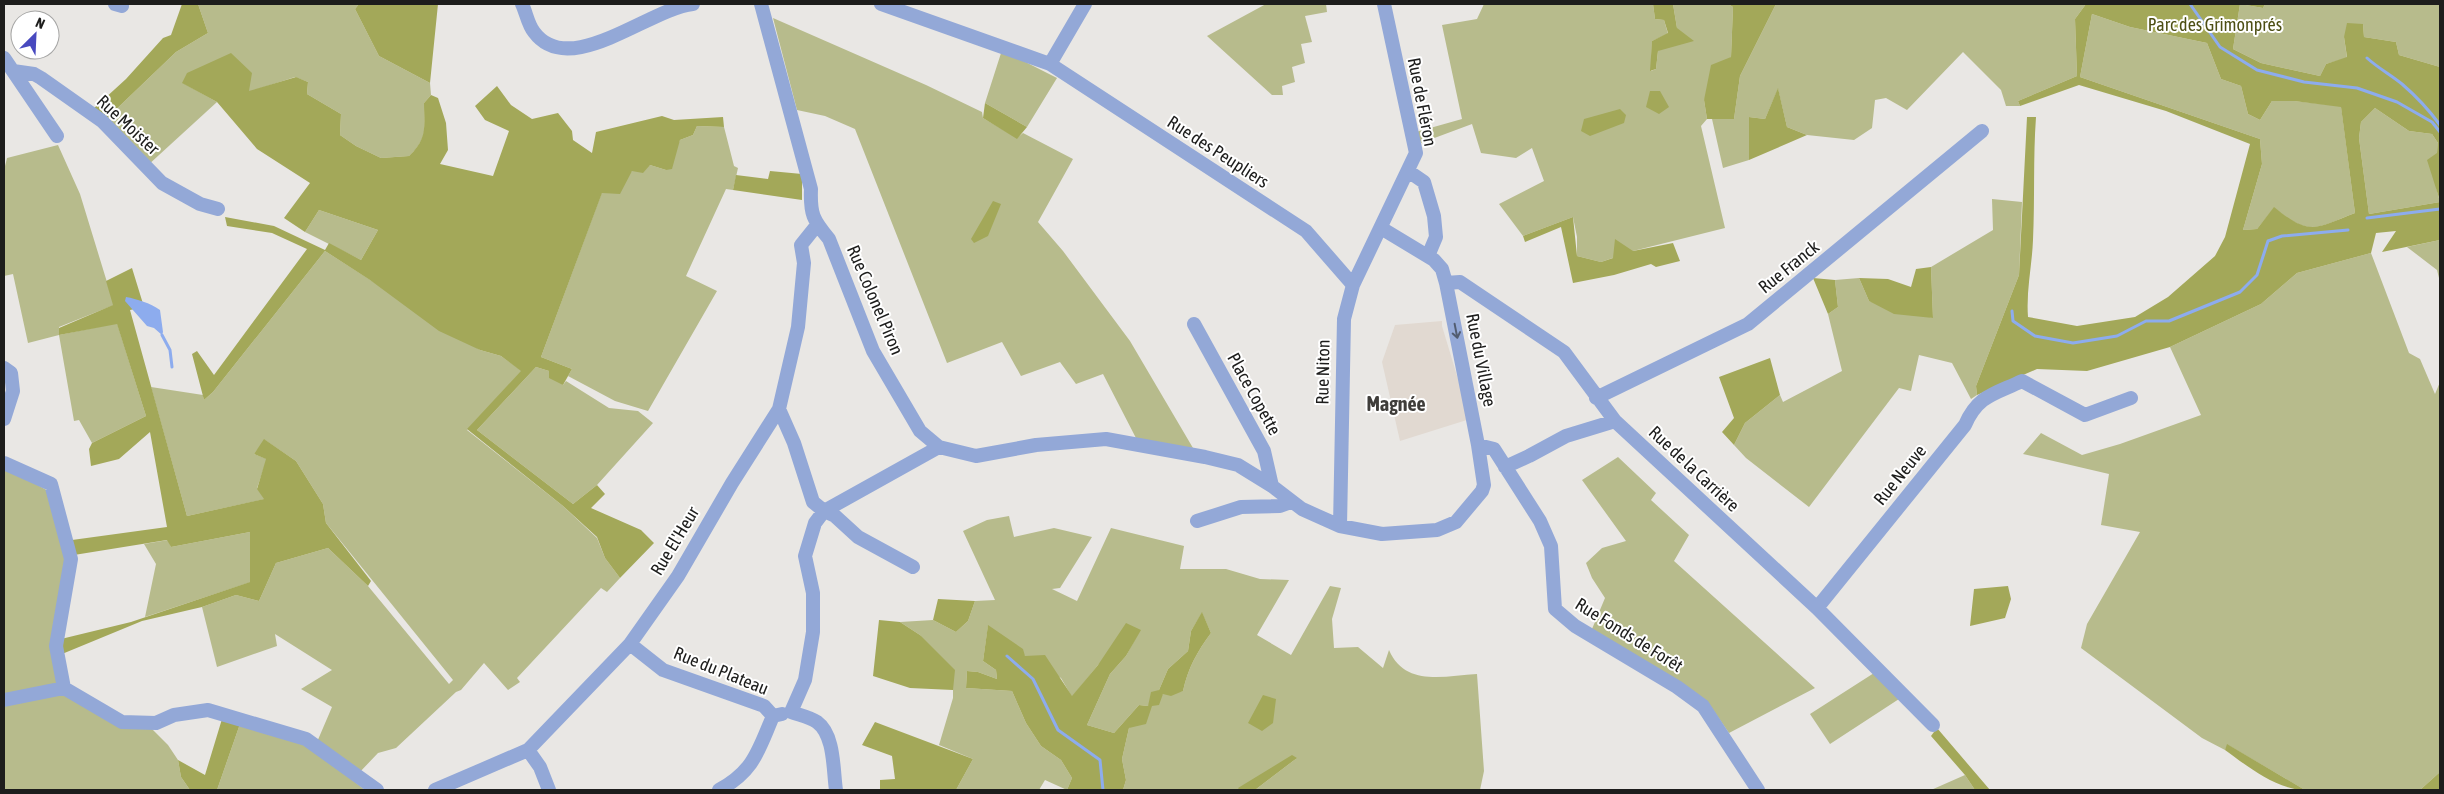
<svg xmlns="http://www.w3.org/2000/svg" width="2444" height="794" font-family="'Asap Condensed',sans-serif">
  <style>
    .built { fill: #e1d9d1 }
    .green { fill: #b7bb8c }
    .forest { fill: #a3a859; fill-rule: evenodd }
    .water { fill: #8dacee }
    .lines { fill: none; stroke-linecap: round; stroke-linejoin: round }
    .stream { stroke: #8dacee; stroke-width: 3 }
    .minor { stroke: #93a8d7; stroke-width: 14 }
    .oneway { stroke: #525c70 }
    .labels { text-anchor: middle; stroke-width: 4; stroke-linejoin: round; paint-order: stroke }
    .park-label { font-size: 18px; fill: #4c4e13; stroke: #fff }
    .street-label { font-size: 18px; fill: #1d1d1c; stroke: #fff }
    .quarter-label { font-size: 20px; font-weight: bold; fill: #3f3d3a; stroke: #fff }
  </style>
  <rect width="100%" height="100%" fill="#e9e7e4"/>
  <path class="built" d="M1442,321V326L1470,419L1400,441L1382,362L1395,325Z"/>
  <path class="green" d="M198,4H359L355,9L379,56L430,83L431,95L424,103C424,128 429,137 409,156L381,158L356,146L340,135L341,114L307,94L308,82L295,77L249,92L183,83L217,102L147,166L105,120L176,52L208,33Z
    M1266,4H1326L1327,12L1305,16L1312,42L1301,44L1305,63L1292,67L1295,82L1282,86L1283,95H1272L1207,36Z
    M1484,4H1653L1655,19L1664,20L1668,34L1652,41L1651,71L1656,69L1658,51L1677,28L1673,4H1728L1733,7L1731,57L1704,100L1707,119L1701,126L1725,228L1633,251L1601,262L1577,256V237L1573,217L1523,236L1499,204L1544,181L1532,148L1516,158L1481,153L1472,124L1421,143L1416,132L1462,119L1442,25L1477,19Z
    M1776,4H2086L2075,19L2077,76L2018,101L2020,106H2006L2001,90L1963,52L1907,110L1886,98L1875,100L1872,128L1854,140L1807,135L1787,127L1778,89L1765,119L1749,117V160L1723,168L1712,119H1734L1740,76Z
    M2240,4L2263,8L2265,4H2440V67L2399,55L2396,42L2364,37L2363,24L2344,37L2347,58L2326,64L2320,76L2261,63L2233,49Z
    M2092,14L2130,27L2207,43L2221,79L2241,86L2248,114L2260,120L2272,101H2294L2341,106L2355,213C2316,228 2310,237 2274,208L2257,229L2243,230L2262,164L2260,139L2080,77Z
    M773,18L926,85L982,112L983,118L1017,138L1023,133L1073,159L1038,222L1063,251L1130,341L1193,448L1137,440L1103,374L1076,384L1060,362L1021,376L1002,342L947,363L855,129L825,116L797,110Z
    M1002,50L1057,78L1027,127L985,103Z
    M2375,108L2409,131L2432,134L2438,143L2436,187L2440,202L2369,214L2359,138L2361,122Z
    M697,126L724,127L734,166L738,168L733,190L726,189L686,276L717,291L648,411L615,401L568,376L572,369L541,357L602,192L632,171L650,165L666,170L680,140L693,135Z
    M58,145L80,194L114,305L59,327V335L117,323L146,416L92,443L79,420L74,421L59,335L28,343L13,274L4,276V170L7,158Z
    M1992,199L2022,202L2019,275L1976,386L1977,395L1971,399L1952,363L1919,355L1911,391L1899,388L1809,507L1746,458L1734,445L1745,423L1780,395L1783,402L1842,371L1828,314L1838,307L1835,280L1859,278L1869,301L1933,318L1931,267L1993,230Z
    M319,210L378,230L361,260L305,232Z
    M2440,240V282L2437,270L2407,247Z
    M325,251L480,350L501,356L522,371L467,430L563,506L597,538L605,558L620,578L607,592L601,588L517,678L520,682L508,690L484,663L461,690L456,692L396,748L378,753L358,774L317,742L332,707L301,689L332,670L275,634L277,646L217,667L202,607L236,595L259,601L276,563L328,548L368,586L449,684L453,680L326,523L323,504L296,461L265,440L254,454L267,459L257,488L265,499L187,516L151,387L203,395L204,400L213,392Z
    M2371,253L2409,353L2420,359L2435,394L2440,382V772L2420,790H2305L2228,745L2225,750L2202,738L2081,648L2087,624L2140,532L2101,525L2109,474L2023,454L2041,433L2082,455L2120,444L2201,415L2170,347L2261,304L2297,273Z
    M536,367L549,371L563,385L566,381L609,408L638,411L653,423L597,485L573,504L477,430Z
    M1618,457L1656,493L1651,500L1689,535L1674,561L1815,688L1729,733L1707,701L1592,629L1605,598L1592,578L1586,563L1602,548L1626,541L1582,480Z
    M4,466L50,492L68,559L61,682L4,697Z
    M1009,516L1014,537L1054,528L1092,537L1060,588L1052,589L1077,601L1111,528L1184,546L1180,569H1226L1260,579L1289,580L1257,635L1291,655L1330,586L1341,588L1332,619L1334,648L1358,647L1383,668L1389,650C1405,687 1444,676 1477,674L1484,771L1480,790H1255L1297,758L1238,789L1239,790H1123L1126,780L1122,759L1129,728L1163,694L1183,691C1188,668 1197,652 1211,633L1202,613L1191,631L1188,651L1168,669L1159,690L1148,706L1139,705L1114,733L1087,725L1110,674L1126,656L1140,630L1098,665L1072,697L1061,678L1025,656L988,626L983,661L996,670L997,679L978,672L967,671L966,688L1012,691L1026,723L1041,746L1061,760L1072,778L1067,790L1045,780L1039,790H956L973,759L939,745L953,698V690L920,635L900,622L933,620L956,632L968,621L975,601L995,600L963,531L987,520Z
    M250,532L251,582L145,617L156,564L144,544L168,540L171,547Z
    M1874,673L1899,699L1830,744L1810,714Z
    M66,693L150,727L168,745L178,760L181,777L190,790H4V704Z
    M240,724L303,741L365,790H217Z
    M1965,775L1975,790H1931Z"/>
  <path class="forest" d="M182,4H198L208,33L176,52L105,120L92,110L126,79L163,38L171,35Z
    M359,4H438L430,83L379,56L355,9Z
    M1653,4H1673L1677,28L1694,41L1658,51L1656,69L1650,71L1652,41L1668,33L1664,20L1655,19Z
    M1728,4H1776L1740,76L1734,119H1707L1704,100L1711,65L1731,57L1733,7Z
    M2086,4H2265L2263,8L2240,4L2233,49L2261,63L2320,76L2326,64L2347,57L2344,37L2347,23L2363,24L2364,37L2396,42L2399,55L2440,67V201L2427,160L2437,153L2438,143L2432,134L2409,131L2375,108L2361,122L2359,138L2369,214L2440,202V240L2382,252L2396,231L2376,233L2371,253L2297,273L2261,304L2170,347L2087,371L2037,369L1977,395L1976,386L2019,275L2027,117H2036C2033,158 2035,199 2033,240C2032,266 2026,291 2028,317L2077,326L2135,317L2168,297L2215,256L2225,237L2250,144L2166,111L2079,85L2020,106L2018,101L2077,76L2075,19ZM2092,14L2130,27L2207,43L2221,79L2241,86L2248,114L2260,120L2272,101H2294L2341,107L2355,213C2316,228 2310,237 2274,207L2257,229L2243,230L2262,164L2260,139L2080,77Z
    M231,53L252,73L249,91L296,77L308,82L307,94L341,114L340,135L356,146L381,158L409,156C428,138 424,127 424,103L431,95L438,98L446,123L448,150L440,164L493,176L509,131L485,120L475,106L497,86L511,105L532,119L558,113L572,131L573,140L592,153L596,132L662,116L674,120L723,117L724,127L697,126L693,135L680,140L672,169L666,170L650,165L643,173L632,171L620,194L602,193L541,357L572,369L563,385L549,378V371L536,367L477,430L573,504L597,485L605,494L591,508L641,530L654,543L620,578L605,558L597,537L563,506L467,429L521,371L501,356L480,350L439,331L370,280L325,251L213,392L204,400L192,354L197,351L214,375L307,249L272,233L227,226L225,217L274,226L325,250L329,243L361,260L378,230L319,210L305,232L284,218L310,183L257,149L217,102L182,83L187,73Z
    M1778,88L1787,127L1807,135L1749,160V117L1765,119Z
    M1650,91H1660L1669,107L1659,114L1646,107Z
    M985,103L1027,127L1017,139L983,118Z
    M1620,109L1626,115L1624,123L1590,136L1581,131L1584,119Z
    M770,171L802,174V200L733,190L736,175L768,179Z
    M993,201L1001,204L988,236L974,243L971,239Z
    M1573,217L1577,256L1601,262L1613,258L1615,239L1633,251L1673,243L1680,261L1656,267L1651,264L1614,275L1573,283L1561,227L1525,242L1523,236Z
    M1931,267L1933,318L1894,314L1869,301L1859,278L1888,279L1911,287L1916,269Z
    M132,268L144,307L130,310L187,516L264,499L257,489L266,459L254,454L264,439L296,461L323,504L326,523L371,581L368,586L328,548L276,563L259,601L236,595L202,607L142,621L62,654L61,639L131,622L250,582V532L171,547L167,540L74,555L72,540L167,527L150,432L119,459L91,466L89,449L92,443L146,416L117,324L59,335V328L113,305L106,281Z
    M1813,278L1835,280L1838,307L1828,314Z
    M1770,358L1780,395L1745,423L1734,445L1722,432L1734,418L1719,377Z
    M2008,586L2011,599L2005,618L1970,626L1974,589Z
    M938,599L975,601L968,621L956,632L933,620Z
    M1202,612L1211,633C1197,652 1188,668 1183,691L1171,696L1163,694L1159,705L1152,706L1146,724L1129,728L1122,759L1126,780L1123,790H1067L1072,778L1061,760L1041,746L1026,723L1012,691L966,688L967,671L978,672L997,679L996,670L983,661L988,625L1023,649L1025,656L1045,655L1072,696L1098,665L1126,623L1141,630L1126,656L1110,674L1087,725L1114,733L1139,705L1148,706L1151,692L1159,690L1168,669L1188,651L1191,631Z
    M879,620L900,622L920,635L955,670L953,690L910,688L873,676Z
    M1263,695L1276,699L1273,723L1262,731L1248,723Z
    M222,719L240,724L217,790H190L181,777L178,760L205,775Z
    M875,722L973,759L956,790H880V780L895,779L892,756L862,745Z
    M1937,728L1990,790H1975L1965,775L1931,736Z
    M2227,744L2305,790C2277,790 2247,766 2225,750Z
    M1292,755L1297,758L1255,790H1239L1238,788Z
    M2440,772V790H2420Z"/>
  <path class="water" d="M126,297C137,299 150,303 160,310L163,332L162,335L154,328L147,326L125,301Z"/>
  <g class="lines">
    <path class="stream" d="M2190,4L2220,47L2257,70L2304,82L2357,88L2397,102L2432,122L2440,132
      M2367,58C2378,68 2391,75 2402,84C2416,96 2429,110 2440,125
      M2367,218L2440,209
      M2012,311L2013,321L2035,336L2073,343L2117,336L2146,321H2169L2240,292L2257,275L2268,241L2282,236L2348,230
      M162,335L170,350L172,367
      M1007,656L1033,679L1058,730L1100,760L1103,790"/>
    <path class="minor" d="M115,4L122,6
      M522,4C526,12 528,25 534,32C569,80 650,8 693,4
      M761,4L811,189C810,214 813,220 829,239L873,351L920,431L939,447L976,456L1036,445L1106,439L1205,457L1238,465L1272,486L1302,509L1340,526L1382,534L1437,530L1456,522L1482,491L1484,485L1478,445L1446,283L1442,269L1434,260L1381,228
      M881,4L1050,64L1306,231L1353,285
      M4,58L57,136
      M1050,64L1085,4
      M13,71L34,74L41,78L102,121L162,183L200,204L218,209
      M1408,171L1424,182L1434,216L1436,237L1428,256
      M1446,283L1460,282L1564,352L1615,421L1817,608L1933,725
      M1194,324L1264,451L1272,486
      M4,368L11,373L13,391L4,419
      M1596,398L1748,324L1982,131
      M779,409L794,443L813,502L824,511L835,516L858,537L913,567
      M1478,445L1494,449L1540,521L1551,546L1555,609L1575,626L1677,687L1703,706L1758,790
      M4,463L51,484L71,559L56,646L64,688L122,722L156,723L174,715L208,710L306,739L377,790
      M1505,467L1529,456L1566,436L1615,421
      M1197,521L1241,507L1280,506L1291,502
      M1340,526L1344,319L1353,285L1416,153L1384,4
      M1817,608L1965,425C1978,395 1995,394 2022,381L2085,415L2131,398
      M630,644L663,670L764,706L773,716
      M4,700L64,688
      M528,750L540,767L549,790
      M435,790L528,750L630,644L678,576L732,483L779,409L798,327L804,263L801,245L817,225
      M719,790C754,771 758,751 773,716L782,714
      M836,790C833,771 835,735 817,722C810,717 799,715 791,712L805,680L813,632V593L805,556L815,523L824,511L939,447"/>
  </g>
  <defs><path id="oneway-shaft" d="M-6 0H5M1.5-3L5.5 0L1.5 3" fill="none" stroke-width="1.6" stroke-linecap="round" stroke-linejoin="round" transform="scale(1.25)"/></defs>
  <use class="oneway" href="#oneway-shaft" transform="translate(1456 331) rotate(79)"/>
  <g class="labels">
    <g class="park-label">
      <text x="2215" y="31">Parc des Grimonprés</text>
    </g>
    <g class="street-label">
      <text transform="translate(1422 102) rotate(79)" y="6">Rue de Fléron</text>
      <text transform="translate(128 125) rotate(43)" y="6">Rue Moister</text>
      <text transform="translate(1218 152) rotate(33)" y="6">Rue des Peupliers</text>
      <text transform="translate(1789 267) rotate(-39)" y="6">Rue Franck</text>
      <text transform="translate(875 300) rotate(67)" y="6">Rue Colonel Piron</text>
      <text transform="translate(1481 360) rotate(79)" y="6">Rue du Village</text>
      <text transform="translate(1323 372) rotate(-89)" y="6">Rue Niton</text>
      <text transform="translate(1254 394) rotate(61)" y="6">Place Copette</text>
      <text transform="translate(1694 469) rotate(43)" y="6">Rue de la Carrière</text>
      <text transform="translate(1900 475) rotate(-51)" y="6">Rue Neuve</text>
      <text transform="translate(675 541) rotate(-59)" y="6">Rue El'Heur</text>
      <text transform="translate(1629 635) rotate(32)" y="6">Rue Fonds de Forêt</text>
      <text transform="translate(721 671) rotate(22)" y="6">Rue du Plateau</text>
    </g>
    <g class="quarter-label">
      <text x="1396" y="411">Magnée</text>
    </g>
  </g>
  <rect width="2444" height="794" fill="none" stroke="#1d1d1c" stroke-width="10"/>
  <g transform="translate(35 35) rotate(24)"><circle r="24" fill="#ffffff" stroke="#a5a5a4"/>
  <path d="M0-4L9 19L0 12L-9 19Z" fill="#4849bf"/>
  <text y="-8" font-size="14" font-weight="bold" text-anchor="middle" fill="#1d1d1c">N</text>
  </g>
</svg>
